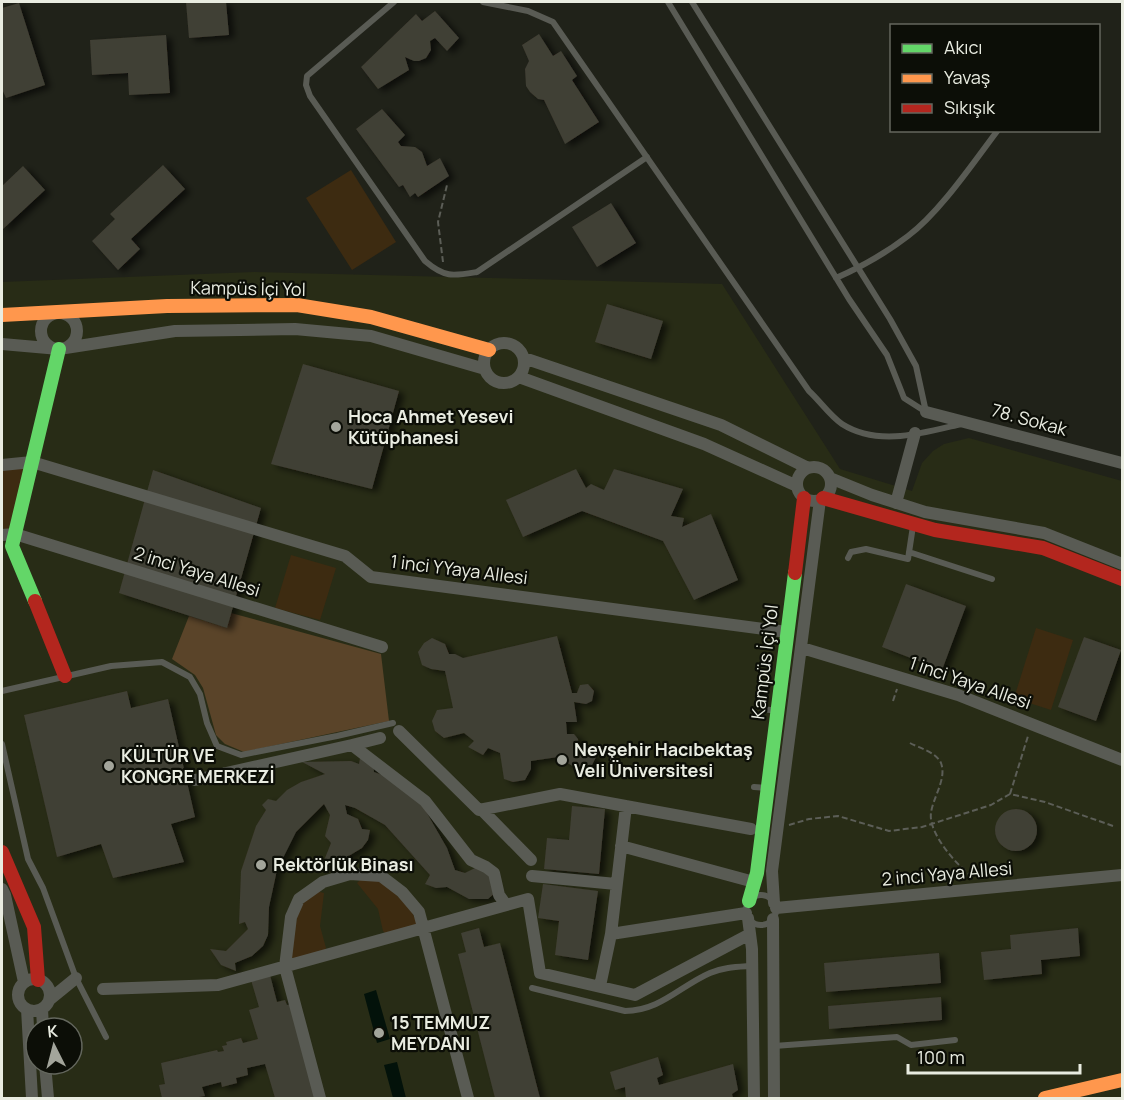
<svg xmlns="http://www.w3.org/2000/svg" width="1124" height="1100" font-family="Manrope,sans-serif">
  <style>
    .built { fill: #282c16; fill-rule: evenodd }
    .green { fill: #3d2b11 }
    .forest { fill: #5a4429 }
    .water { fill: #03120a }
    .building { fill: #413f34; filter: url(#shadow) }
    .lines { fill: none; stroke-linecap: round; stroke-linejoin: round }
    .path { stroke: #5c5e57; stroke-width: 2; stroke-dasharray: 6 3; stroke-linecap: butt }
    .lane { stroke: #595b54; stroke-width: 6 }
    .street { stroke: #595b54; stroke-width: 12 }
    .fast { stroke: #63d668; stroke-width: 14 }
    .slow { stroke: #ff974d; stroke-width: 14 }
    .jam { stroke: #b3261e; stroke-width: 14 }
    .poi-dot { fill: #a3a59b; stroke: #0c0e07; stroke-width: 2 }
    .labels { text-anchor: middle; stroke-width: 4.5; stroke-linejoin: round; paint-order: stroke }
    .street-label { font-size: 18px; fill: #e9ece1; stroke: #0c0e07 }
    .poi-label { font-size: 18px; font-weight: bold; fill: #e9ece1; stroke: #0c0e07; text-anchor: start }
  </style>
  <defs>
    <filter id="shadow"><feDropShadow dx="5.5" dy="3" stdDeviation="3" flood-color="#0009"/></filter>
  </defs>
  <rect width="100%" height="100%" fill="#202219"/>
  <path class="built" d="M254,272L722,284L840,469L912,491L922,463L933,451L944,444L969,438L1122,481V1098H2V282ZM36,1028H72V1064H36Z"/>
  <path class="green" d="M351,170L396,242L352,270L306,198Z
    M32,462L15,534L2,535V465Z
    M291,555L336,568L320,620L275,608Z
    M1036,628L1073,640L1051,710L1014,698Z
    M363,877L382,880L411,910L419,927L386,934L383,931L378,909L357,883Z
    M316,891L324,893L320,926L326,948L325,952L293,962L291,958L298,908Z"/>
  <path class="forest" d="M231,613L381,654L389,721L244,752L225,744L216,735L203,688L195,675L172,659L189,616L227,628Z"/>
  <path class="water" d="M376,990L390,1039L377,1043L364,994Z
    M397,1062L406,1098H393L384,1065Z"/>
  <path class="building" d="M186,2H226L229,35L189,38Z
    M19,3L45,85L6,98L2,89V8Z
    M435,11L459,38L447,51L435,38L430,41L431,50L426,58L419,61H414L405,57L409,70L378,89L361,67L416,14L422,21Z
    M539,34L553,56L561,51L577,76L572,80L599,122L565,144L544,100L538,99L530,92L526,86L525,69L529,61L522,45Z
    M166,35L170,93L129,95L128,73L92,75L90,40Z
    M382,109L405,135L398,142L401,146L415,147L422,152L427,166L440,158L449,176L418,197L415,193L410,197L403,185L399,187L356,129Z
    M163,165L185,189L131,239L140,249L118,270L92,241L115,219L110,214Z
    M23,166L45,190L2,230V186Z
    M611,203L636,243L597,267L572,227Z
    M607,304L663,321L651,359L595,342Z
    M303,364L399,391L372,489L271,464Z
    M576,469L586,488L591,484L604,490L614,469L683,489L671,516L684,518L682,527L711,514L738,580L694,600L663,541L582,511L523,537L506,500Z
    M153,470L261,508L227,628L119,593Z
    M906,584L966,606L942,670L882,647Z
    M557,636L572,693H577L580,685L588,684L594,691L592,701L586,704L574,702L577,722H566L567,734H574L578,739L579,747L596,757L587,775L558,757L531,761V769L525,780L513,782L504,779L500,753L488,748L483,755L468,747L474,741L464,733L444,738L435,731L432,721L437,710L453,708L445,671L431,669L422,665L418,652L424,643L432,638L445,644L449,654H455L463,658Z
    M1084,637L1121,650L1096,721L1058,707Z
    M127,691L131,708L168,699L195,817L171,824L184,862L113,878L101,844L57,857L24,715Z
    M360,758L373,762L374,772L385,776L404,787L424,808L447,848L455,870L465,873L477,867L488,870L496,892L488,899H469L447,887L436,888L425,884L430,875L385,825L355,808L345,805L347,814L358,819L362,829L370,830L368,840L362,848L352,854L338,863L321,868L331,843L325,836L330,815L324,804L296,832L277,870L269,907L268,935L263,946L252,956L235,963L236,971L221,965L210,949L226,951L248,929L245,922L239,924L241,871L256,826L266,810L262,805L268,799L276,801L287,790L301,782L325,774L302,762L351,761L359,764Z
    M572,806L605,809L599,874L544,869L547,838L569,840Z
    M995 830a21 21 0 1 1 42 0a21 21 0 1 1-42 0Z
    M543,884L598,891L588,960L555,955L559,921L538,918Z
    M479,928L484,947L500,943L540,1098H495L458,954L466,952L461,933Z
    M1078,928L1080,956L1041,960L1042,974L984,980L981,952L1011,949L1010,935Z
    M939,953L941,983L826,992L824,963Z
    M270,975L277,1002L285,1000L287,1005L292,1004L315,1098H275L265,1064L247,1068L248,1075L236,1078L237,1083L222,1087L221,1082L202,1087L205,1096L193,1098H162L159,1085L165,1084L161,1063L217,1050L218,1052L224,1051L222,1046L227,1045L226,1042L241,1038L243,1043L258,1039L249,1010L259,1007L251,980Z
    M941,997L942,1020L829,1029L828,1006Z
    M658,1057L663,1075L657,1078L659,1085L733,1064L738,1090L732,1094L733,1098H626L625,1087L615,1090L610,1072Z"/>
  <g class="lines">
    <path class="path" d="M443,262L438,222L447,185
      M893,701L897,689
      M910,743C919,748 936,752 941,763C947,779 933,797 931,813C928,833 957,866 973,877
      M1010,794L1028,736
      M789,825L809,819L838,816L889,831L922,827L991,805L1010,794L1045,802L1113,826"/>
    <path class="lane" d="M394,2L307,76L306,85L310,96L425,261C445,278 453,276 477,272L647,157
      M483,2L528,11L553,22L809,391C820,401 830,416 842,424C878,447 923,433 961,424
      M668,2L849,299L887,355L904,398L926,412
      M692,2L890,319L916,366L926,412
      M836,278C861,267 886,253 908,236C940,212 973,163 998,130
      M909,552L992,579
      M848,558L851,552L866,549L908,559L913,526
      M2,691L111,666L162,662L190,677L200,694L207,723L217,746L241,755L337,736L393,723
      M763,709L777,711
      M2,744L28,859L43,888L76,978L106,1037
      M754,787L767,788
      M746 910a15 15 0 1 1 30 0a15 15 0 1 1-30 0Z
      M532,988L625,1011C660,1011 680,986 710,973C724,967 737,967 752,966
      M774,1046L897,1037L911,1045L955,1040"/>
    <path class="street" d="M41 331a18 18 0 1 1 36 0a18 18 0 1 1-36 0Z
      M484 363a20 20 0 1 1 40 0a20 20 0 1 1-40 0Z
      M2,344L59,349L175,331L295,329L371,336L485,369
      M524,358L721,425L808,468
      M519,377L704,444L797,486
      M926,412L1122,463
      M2,465L32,462L345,556L371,577L787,632
      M797 484a17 17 0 1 1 34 0a17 17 0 1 1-34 0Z
      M830,478L872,495L925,512L1044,533L1122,564
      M896,503L915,433
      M2,535L15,534L382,647
      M802,648L958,695L1122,760
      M399,731L479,810L560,794L751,829
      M352,745L380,738
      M195,780L352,745L425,801L471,860L486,867L494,873L499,895L506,905
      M482,810L531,860
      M621,846L754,882
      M532,876L616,884
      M2,889L5,895L24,982
      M774,903L772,871L820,500
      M776,908L1122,875
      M748,918L752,949L754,1098
      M773,919L774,1098
      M611,934L746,913
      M18 995a16 16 0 1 1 32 0a16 16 0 1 1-32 0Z
      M600,986L611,934L626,806
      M103,989L218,985L528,899L540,973L635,995L750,934
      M49,1000L76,978
      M27,1009L32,1098
      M42,1009L43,1028
      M45,1064L48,1098
      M320,1098L285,967L291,917L299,899L323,882L350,874L381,876L402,892L419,912L468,1098"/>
    <path class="fast" d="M35,601L12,546L59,349
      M749,901L757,873L795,573"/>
    <path class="slow" d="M2,315L167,306L297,305L371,317L489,350
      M1045,1098L1122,1080"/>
    <path class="jam" d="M823,498L935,530L1043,548L1122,579
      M795,573L804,498
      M35,601L65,676
      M2,852L34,927L38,980"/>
  </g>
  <g class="poi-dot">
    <circle cx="336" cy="427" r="6"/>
    <circle cx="562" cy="760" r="6"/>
    <circle cx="109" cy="766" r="6"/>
    <circle cx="261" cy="865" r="6"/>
    <circle cx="379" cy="1033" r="6"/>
  </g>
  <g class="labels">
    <g class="street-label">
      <text transform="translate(248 289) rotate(1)" y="6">Kampüs İçi Yol</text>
      <text transform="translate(1029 420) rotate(15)" y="6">78. Sokak</text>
      <text transform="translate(459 570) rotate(7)" y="6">1 inci YYaya Allesi</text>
      <text transform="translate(197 572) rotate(17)" y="6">2 inci Yaya Allesi</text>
      <text transform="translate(765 662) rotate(-83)" y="6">Kampüs İçi Yol</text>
      <text transform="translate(970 683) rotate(19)" y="6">1 inci Yaya Allesi</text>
      <text transform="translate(947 874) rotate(-5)" y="6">2 inci Yaya Allesi</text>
    </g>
    <g class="poi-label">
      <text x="348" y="423">Hoca Ahmet Yesevi<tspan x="348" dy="21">Kütüphanesi</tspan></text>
      <text x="574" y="756">Nevşehir Hacıbektaş<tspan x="574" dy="21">Veli Üniversitesi</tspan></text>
      <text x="121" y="762">KÜLTÜR VE<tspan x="121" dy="21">KONGRE MERKEZİ</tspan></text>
      <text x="273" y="871">Rektörlük Binası</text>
      <text x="391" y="1029">15 TEMMUZ<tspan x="391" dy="21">MEYDANI</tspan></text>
    </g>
  </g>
  <rect width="1124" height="1100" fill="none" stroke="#e9ece1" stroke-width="6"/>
  <rect x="890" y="24" width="210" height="108" fill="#0c0e07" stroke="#64675e" stroke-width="1.5"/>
  <rect x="902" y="44" width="30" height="9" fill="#63d668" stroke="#64675e" stroke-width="1.5"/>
  <text x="944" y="54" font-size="18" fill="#e9ece1">Akıcı</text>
  <rect x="902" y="74" width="30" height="9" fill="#ff974d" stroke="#64675e" stroke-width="1.5"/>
  <text x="944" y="84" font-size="18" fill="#e9ece1">Yavaş</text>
  <rect x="902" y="104" width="30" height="9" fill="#b3261e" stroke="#64675e" stroke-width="1.5"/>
  <text x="944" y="114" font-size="18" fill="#e9ece1">Sıkışık</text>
  <g transform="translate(54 1046) rotate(354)"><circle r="28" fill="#0c0e07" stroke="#64675e" stroke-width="1.5"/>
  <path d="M0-4.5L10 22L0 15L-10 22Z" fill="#a3a59b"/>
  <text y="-9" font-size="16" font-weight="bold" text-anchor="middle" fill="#e9ece1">K</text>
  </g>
  <path d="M908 1064v9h172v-9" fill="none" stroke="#e9ece1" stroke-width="3"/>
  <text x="917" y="1064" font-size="18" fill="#e9ece1" stroke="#0c0e07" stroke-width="4.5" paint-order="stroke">100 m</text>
</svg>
